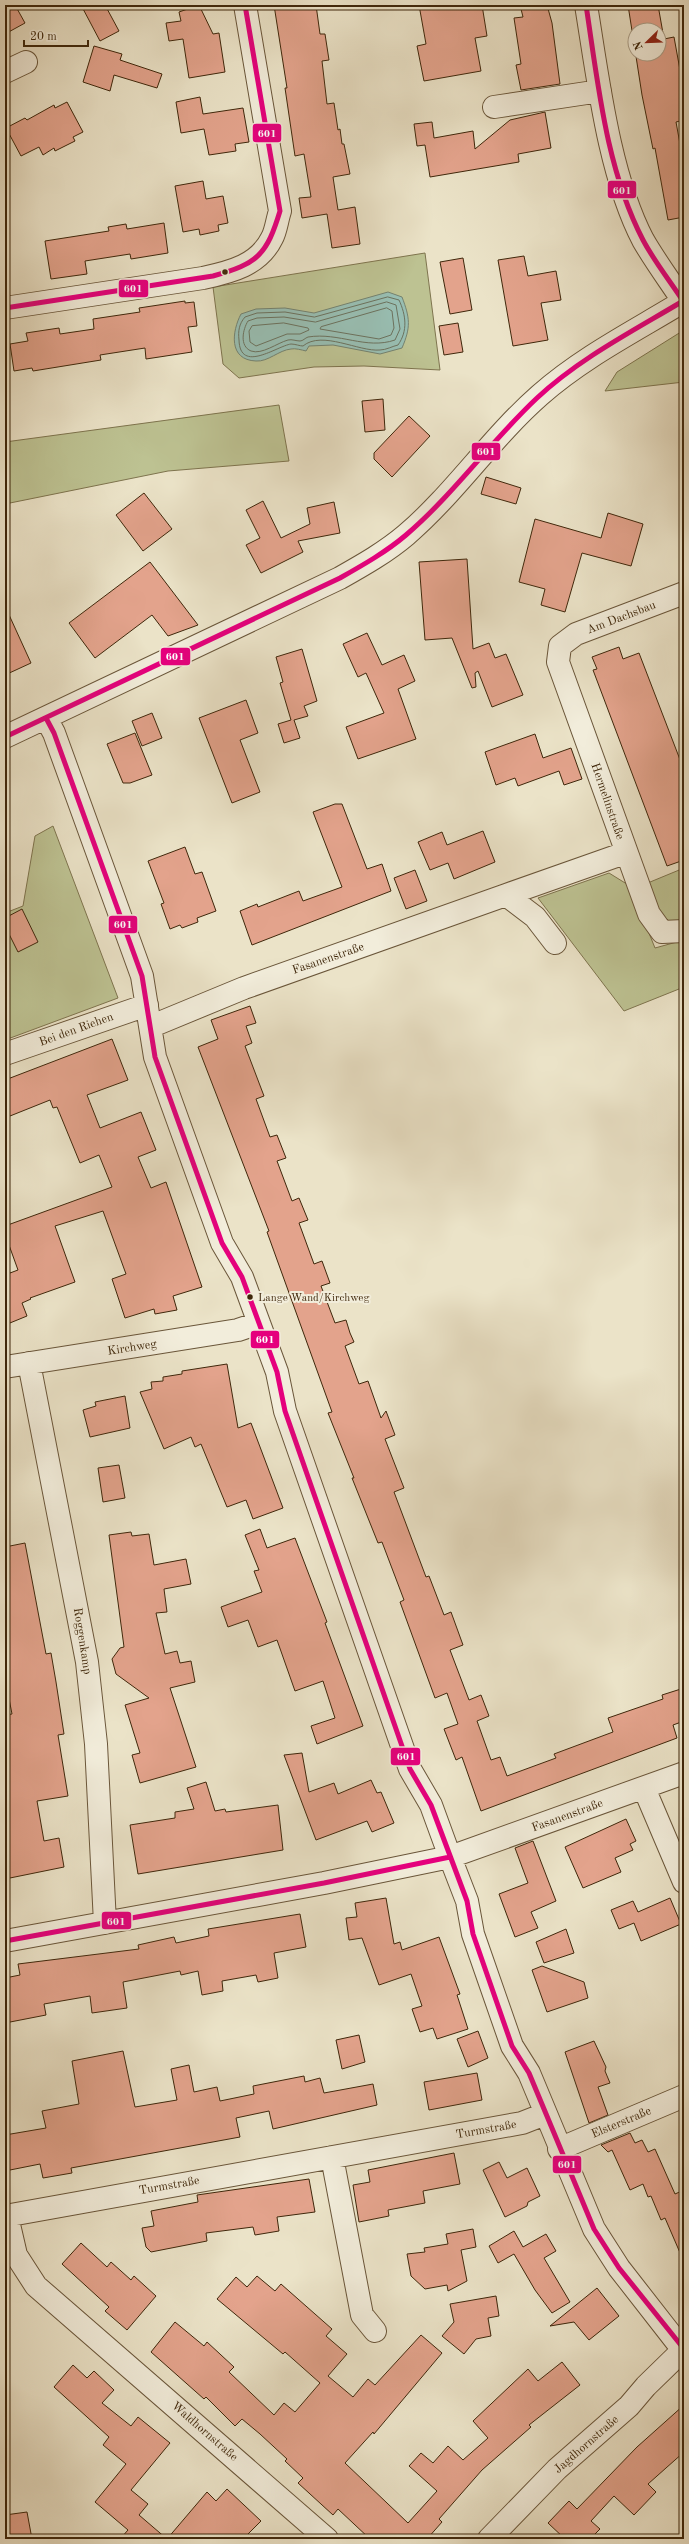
<svg xmlns="http://www.w3.org/2000/svg" width="689" height="2544" font-family="'Old Standard TT',serif">
  <style>
    .green { fill: #bdc292; stroke: #7e744e }
    .water { fill: #98beb2; stroke: #74826f }
    .lines { fill: none; stroke-linecap: round; stroke-linejoin: round }
    .shore { stroke: #6c725e; stroke-width: 1 }
    .building { fill: #e3a38c; stroke: #3f270b; fill-rule: evenodd }
    .minor-casing { stroke: #6a563a; stroke-width: 24 }
    .minor { stroke: #f2eddb; stroke-width: 22 }
    .bus-1-casing { stroke: #f2eddb; stroke-width: 8 }
    .bus-1 { stroke: #e5007d; stroke-width: 5 }
    .bus-dot { fill: #3f270b; stroke: #f2eddb; stroke-width: 1.5 }
    .labels { text-anchor: middle; stroke-width: 4; stroke-linejoin: round; paint-order: stroke }
    .bus-label { font-size: 11px; fill: #3f270b; stroke: #f2eddb; text-anchor: start }
    .street-label { font-size: 12px; fill: #3f270b; stroke: #f2eddb }
    .line-badge { stroke: #f2eddb; stroke-width: 1.5 }
    .badge-label { font-size: 11px; text-anchor: middle; font-weight: bold; fill: #fff }
  </style>
  <rect width="100%" height="100%" fill="#ebe3c8"/>
  <filter id="stains"><feTurbulence type="fractalNoise" baseFrequency=".005" numOctaves="4"/><feColorMatrix values="0 0 0 0 .2 0 0 0 0 .09 0 0 0 0 .02 0 0 0 .5 -.17"/></filter>
  <radialGradient id="worn" r=".72"><stop offset=".6" stop-color="#630" stop-opacity="0"/><stop offset="1" stop-color="#630" stop-opacity=".3"/></radialGradient>
  <path class="green" d="M425,253L440,370L364,366L314,367L239,378L223,364L213,287Z
    M684,330V382L605,391L617,372Z
    M279,405L289,461L168,471L5,504V442Z
    M53,826L118,998L5,1040V913L23,906L35,836Z
    M684,868V931L662,932L638,887Z
    M609,873L630,886L655,948L684,940V987L624,1011L538,898Z"/>
  <path class="water" d="M388,292L402,297C410,318 411,327 402,348L380,354L333,345L309,346L306,351C302,350 295,348 291,349C279,350 268,362 256,361C228,360 232,331 241,314L256,309L285,308L314,313Z"/>
  <g class="lines">
    <path class="shore" d="M388,297L399,300C406,315 408,331 398,345C393,346 386,350 380,350C359,352 322,330 303,346C300,346 295,344 291,344C277,346 240,374 239,340C238,331 239,324 245,317L257,313L285,312L314,317Z
      M387,302L396,305L400,329L395,340C366,350 339,332 308,337C305,338 303,341 300,341C296,341 292,339 288,340C277,343 262,355 251,351C239,346 243,329 248,321L257,318L284,317L315,322Z
      M387,308L392,311L394,328L391,335L379,339L320,329L321,327Z
      M284,323L308,328L309,330L300,334H287L256,346L250,342L249,331L252,326Z"/>
  </g>
  <path class="building" d="M5,5H15L25,23L5,34Z
    M81,5H105L119,31L100,41Z
    M199,5L213,34L219,33L225,72L189,78L183,39L169,41L166,23L181,21L179,12Z
    M274,5H316L320,34H325L329,60L322,61L327,104L334,103L338,130L340,129L342,144H344L350,174L333,177L338,210L355,207L360,244L332,248L327,214L302,218L299,198L311,197L304,154L295,156L285,88H287Z
    M419,5H482L487,36L475,38L481,71L424,81L417,46L426,44Z
    M520,5H547L552,23L560,84L521,90L516,65L521,64L514,18L523,17Z
    M628,5H658L664,39L674,37L684,92V120L676,122L682,155H684V217L668,220L655,148L653,149L642,95ZM635,30H659V54H635Z
    M94,46L122,54L120,60L162,74L157,88L114,75L110,91L83,82Z
    M200,97L203,114L243,108L249,142L235,144L236,151L209,155L204,129L181,133L176,102Z
    M67,102L83,132L73,137L75,141L55,151L54,148L43,155L39,147L21,156L6,128L25,118L27,120L54,105L55,108Z
    M545,112L551,148L518,154L519,162L430,177L425,145L417,146L414,124L432,122L434,138L473,131L475,149L510,120Z
    M203,181L206,199L223,196L228,223L218,225L219,231L200,235L199,229L183,232L175,186Z
    M164,223L168,253L131,259L130,254L85,261L87,274L51,279L45,241L109,231L108,227L126,224L127,229Z
    M524,256L528,276L556,271L561,300L541,303L548,340L513,346L498,260Z
    M463,258L472,310L450,314L440,262Z
    M185,301V303L194,302L197,326L188,327L192,352L146,359L145,348L100,355L101,360L33,371L32,368L14,371L10,344L28,341L26,333L59,328L60,334L94,329L93,319L140,312L139,308Z
    M458,323L463,352L444,355L439,326Z
    M383,399L385,430L365,432L362,401Z
    M409,416L430,436L392,477L374,459V453Z
    M486,477L521,488L516,504L481,494Z
    M144,493L172,529L143,551L116,515Z
    M263,501L281,538L310,524L307,508L334,502L340,533L298,541L303,552L261,573L246,545L260,538L246,510Z
    M608,513L643,524L631,566L582,553L565,612L541,605L545,589L519,582L535,519L601,538Z
    M467,559L473,649L489,643L495,658L506,654L523,695L492,707L478,671L475,673L476,687L472,688L452,638L425,640L419,562Z
    M150,562L198,625L168,636L152,615L95,658L69,623Z
    M5,606L31,663L5,675Z
    M367,633L382,665L404,655L415,681L398,689L416,739L358,759L346,727L384,713L366,673L358,677L343,644Z
    M619,647L623,659L639,653L684,770V860L667,866L593,670L597,669L592,657Z
    M302,649L317,701L304,706L308,716L294,720L300,738L284,743L278,724L291,720L280,683L283,682L276,657Z
    M246,700L258,733L240,740L260,792L232,803L199,718Z
    M152,713L162,738L142,746L132,721Z
    M135,733L152,775L130,783H123L107,744Z
    M535,734L543,758L571,748L582,779L564,785L559,771L518,786L515,778L496,785L485,752Z
    M335,804H342L367,869L382,864L391,891L252,945L240,911L257,904L258,907L299,891L303,901L342,887L313,812Z
    M483,831L495,862L454,879L448,863L430,870L418,842L442,832L447,845Z
    M185,847L195,874L202,872L216,911L197,918L198,922L182,928L180,925L170,929L161,904L164,903L148,861Z
    M415,870L427,901L406,909L394,878Z
    M22,909L38,942L18,952L5,926V918Z
    M250,1006L256,1023L246,1026L252,1043L245,1046L264,1096L256,1099L270,1137L277,1135L286,1158L277,1161L292,1201L299,1198L308,1220L299,1223L314,1264L322,1261L330,1283L321,1286L335,1323L346,1320L350,1333L354,1342L345,1346L359,1384L368,1381L381,1418L386,1411L395,1435L385,1439L404,1488L394,1492L426,1577L429,1576L444,1615L451,1612L463,1645L450,1650L469,1700L481,1695L489,1716L477,1721L491,1760L500,1757L507,1776L556,1758L554,1754L613,1732L608,1718L663,1699L662,1695L684,1688V1721L673,1725L677,1738L481,1811L462,1757L456,1760L444,1729L458,1724L447,1693L435,1698L400,1602L404,1600L382,1542L378,1543L352,1478H354L328,1413L332,1412L267,1232L269,1231L198,1047L218,1039L211,1020Z
    M112,1039L128,1080L87,1095L100,1128L141,1112L156,1150L138,1157L151,1188L166,1182L202,1287L173,1296L177,1310L155,1314L154,1309L125,1318L112,1279L126,1274L103,1211L55,1226L75,1282L30,1298L31,1299L22,1303L27,1316L5,1325V1262L10,1273L18,1270L5,1234V1226L112,1187L99,1155L80,1163L57,1107L53,1108L50,1100L5,1118V1080Z
    M227,1364L238,1428L251,1423L283,1508L253,1519L246,1500L227,1507L201,1444L195,1447L191,1437L164,1449L140,1392L152,1389L151,1382L163,1381V1377L182,1374V1371Z
    M125,1396L130,1428L90,1437L83,1410L96,1406L95,1402Z
    M119,1465L125,1498L103,1502L98,1468Z
    M260,1529L267,1548L295,1538L327,1622L325,1623L363,1726L317,1744L311,1726L335,1718L323,1681L295,1691L277,1640L258,1647L248,1620L228,1627L221,1607L262,1592L254,1571L259,1570L245,1535Z
    M131,1532L132,1536L149,1534L154,1565L186,1559L191,1584L164,1589L167,1612L156,1613L165,1654L177,1651L180,1663L191,1661L195,1682L170,1688L196,1767L140,1783L132,1755L140,1753L125,1705L149,1698L116,1674L112,1659L120,1648L124,1647L109,1535Z
    M25,1543L46,1654L51,1653L56,1682L64,1734L58,1735L68,1796L37,1801L44,1841L59,1838L64,1867L5,1879V1715L12,1714L5,1678V1547Z
    M302,1753L309,1792L334,1783L338,1794L371,1780L377,1793L381,1792L394,1823L372,1832L367,1821L316,1840L284,1755Z
    M206,1782L215,1811L225,1809L226,1812L278,1805L283,1850L138,1874L130,1825L175,1818V1812L194,1809L187,1788Z
    M626,1819L636,1841L630,1844L633,1850L615,1858L621,1872L583,1888L565,1847Z
    M533,1841L556,1901L531,1912L538,1928L515,1937L499,1894L528,1883L515,1848Z
    M386,1898L394,1944L400,1942L402,1950L439,1937L460,1994L457,1995L468,2029L437,2039L433,2028L420,2032L412,2009L422,2006L411,1974L379,1985L362,1938L349,1940L346,1918L357,1917L355,1903Z
    M670,1898L681,1924L641,1941L634,1923L619,1929L611,1910L633,1901L638,1912Z
    M300,1914L306,1947L274,1953L278,1978L258,1982L256,1975L222,1981L223,1991L202,1995L198,1971L181,1975L180,1971L123,1982L127,2008L92,2013L90,1996L44,2004L46,2015L5,2023V1978L20,1975L18,1964L139,1949L138,1945L174,1937L176,1943L209,1936L208,1929Z
    M566,1929L574,1953L544,1963L536,1942Z
    M542,1966L584,1982L588,1998L547,2012L532,1970Z
    M478,2031L488,2058L468,2067L457,2039Z
    M359,2035L365,2062L342,2069L336,2040Z
    M594,2041L606,2067L605,2071L610,2083L598,2087L608,2115L589,2123L565,2052Z
    M123,2051L135,2107L177,2100L171,2069L189,2065L194,2092L217,2087L220,2101L254,2094L253,2086L304,2076L305,2082L320,2078L324,2093L373,2084L377,2105L273,2129L269,2111L236,2118L240,2137L71,2168L72,2173L43,2178L40,2164L5,2171V2135L46,2128L42,2111L79,2104L72,2061Z
    M477,2073L482,2100L429,2110L424,2082Z
    M630,2133L635,2143L642,2140L648,2152L655,2149L675,2194L684,2190V2262L665,2218L661,2220L651,2196L648,2197L643,2184L630,2190L612,2150L608,2152L601,2145Z
    M454,2153L460,2184L423,2191L425,2203L388,2210L389,2216L359,2222L353,2185L370,2182L368,2170Z
    M499,2162L507,2178L527,2168L540,2196L528,2202L527,2206L505,2217L483,2170Z
    M309,2179L315,2212L277,2217L279,2231L255,2235L253,2227L206,2233L207,2241L151,2252L146,2247L142,2228L154,2226L151,2211L198,2202L197,2195Z
    M473,2229L476,2247L461,2250L467,2281L448,2291L447,2285L425,2289L411,2276L407,2254L425,2252L424,2248L448,2244L446,2234Z
    M514,2231L523,2247L546,2234L556,2251L544,2258L570,2302L552,2313L535,2290L514,2254L498,2263L489,2246Z
    M81,2243L107,2267L111,2262L131,2280L134,2276L156,2296L127,2330L105,2311L109,2307L62,2264Z
    M257,2276L275,2291L281,2284L332,2329L326,2336L347,2354L328,2376L353,2397L368,2379L375,2385L421,2335L442,2353L374,2434L373,2432L345,2463L408,2523L437,2491L409,2466L421,2453L433,2463L448,2446L463,2460L488,2438L473,2421L528,2369L538,2381L562,2362L580,2385L529,2425L531,2427L482,2470L439,2519L442,2522L427,2539H370L338,2509L333,2515L298,2483L303,2478L285,2461L287,2459L260,2434L242,2419L235,2426L206,2397L204,2399L151,2352L175,2322L204,2346L207,2342L234,2367L229,2372L274,2415L284,2403L295,2412L320,2383L285,2352L283,2354L217,2299L236,2277L247,2287Z
    M597,2288L619,2316L589,2340L574,2322L550,2326Z
    M496,2296L499,2316L488,2318L491,2336L476,2339L464,2354L442,2336L454,2322L450,2304Z
    M73,2365L87,2378L94,2371L114,2390L102,2403L131,2426L138,2417L170,2443L131,2490L148,2504L139,2515L167,2539H120L128,2530L95,2502L126,2464L103,2445L109,2437L54,2387Z
    M684,2405V2452L648,2484L656,2492L634,2515L614,2496L591,2521L600,2529L590,2539H565L548,2523L569,2501L577,2509L637,2447Z
    M227,2489L261,2521L243,2539H167L207,2492L216,2501Z
    M27,2512L32,2539H5V2515Z"/>
  <g class="lines">
    <defs>
      <path id="minor" d="M586,5C598,78 609,175 643,240C655,261 670,281 683,301
        M5,72L26,62
        M494,107L600,91
        M5,308L203,278C231,272 259,265 272,238C276,231 277,220 280,211L245,5
        M684,593L576,634L560,646L558,662L649,914L662,932L684,931
        M46,718L54,733L142,976L155,1057L222,1243L242,1277L277,1372L285,1411L410,1769L431,1805L450,1857L467,1901L473,1934L512,2046L529,2073L594,2229L619,2268L683,2350
        M5,737L340,578C363,565 386,552 406,535C455,493 491,438 540,395C583,357 635,331 684,301
        M506,895L625,853
        M152,1026L244,988L506,895L535,917L555,943
        M5,1054L147,1005
        M29,1363L87,1662L96,1744L105,1923
        M5,1367L238,1330L259,1323
        M644,1788L684,1882
        M5,1941L324,1883L450,1857L684,1773
        M559,2149L684,2096
        M332,2157L362,2315L375,2331
        M5,2216L522,2123L545,2114
        M7,2216L16,2255L36,2286L327,2539
        M489,2539L557,2469L629,2406L646,2386L684,2349"/>
    </defs>
    <use href="#minor" class="minor-casing"/>
    <use href="#minor" class="minor"/>
    <defs>
      <path id="bus-1" d="M5,308L213,276C258,264 267,254 280,211L245,5
        M46,718L54,733L142,976L155,1057L222,1243L242,1277L277,1372L285,1411L410,1769L431,1805L467,1901L473,1934L512,2046L529,2073L594,2229L619,2268L684,2349
        M5,737L340,578C363,565 386,552 406,535C454,494 491,441 537,398C580,358 633,331 683,301C670,281 654,261 643,240C606,169 598,83 586,5
        M5,1941L324,1883L450,1857"/>
    </defs>
    <use href="#bus-1" class="bus-1-casing"/>
    <use href="#bus-1" class="bus-1"/>
  </g>
  <g class="bus-dot">
    <circle cx="225" cy="272" r="3.5"/>
    <circle cx="250" cy="1297" r="3.5"/>
  </g>
  <g class="labels">
    <g class="bus-label">
      <text x="258" y="1301">Lange Wand/Kirchweg</text>
    </g>
    <g class="street-label">
      <text transform="translate(621 617) rotate(-21)" y="4">Am Dachsbau</text>
      <text transform="translate(608 801) rotate(71)" y="4">Hermelinstraße</text>
      <text transform="translate(328 958) rotate(-19)" y="4">Fasanenstraße</text>
      <text transform="translate(76 1029) rotate(-20)" y="4">Bei den Riehen</text>
      <text transform="translate(132 1347) rotate(-9)" y="4">Kirchweg</text>
      <text transform="translate(83 1641) rotate(81)" y="4">Roggenkamp</text>
      <text transform="translate(567 1815) rotate(-20)" y="4">Fasanenstraße</text>
      <text transform="translate(621 2122) rotate(-23)" y="4">Elsterstraße</text>
      <text transform="translate(486 2129) rotate(-10)" y="4">Turmstraße</text>
      <text transform="translate(169 2185) rotate(-10)" y="4">Turmstraße</text>
      <text transform="translate(205 2431) rotate(41)" y="4">Waldhornstraße</text>
      <text transform="translate(586 2444) rotate(-41)" y="4">Jagdhornstraße</text>
    </g>
  </g>
  <g class="line-badge">
    <rect x="252" y="123" width="30" height="20" rx="4" fill="#e5007d"/>
    <rect x="607" y="180" width="30" height="19" rx="4" fill="#e5007d"/>
    <rect x="118" y="279" width="31" height="19" rx="4" fill="#e5007d"/>
    <rect x="471" y="442" width="30" height="19" rx="4" fill="#e5007d"/>
    <rect x="160" y="647" width="31" height="19" rx="4" fill="#e5007d"/>
    <rect x="108" y="915" width="30" height="19" rx="4" fill="#e5007d"/>
    <rect x="250" y="1330" width="30" height="19" rx="4" fill="#e5007d"/>
    <rect x="390" y="1747" width="31" height="19" rx="4" fill="#e5007d"/>
    <rect x="101" y="1911" width="31" height="19" rx="4" fill="#e5007d"/>
    <rect x="552" y="2155" width="30" height="19" rx="4" fill="#e5007d"/>
  </g>
  <g class="badge-label">
    <text x="267" y="137">601</text>
    <text x="622" y="194">601</text>
    <text x="133" y="292">601</text>
    <text x="486" y="455">601</text>
    <text x="175" y="660">601</text>
    <text x="123" y="928">601</text>
    <text x="265" y="1343">601</text>
    <text x="406" y="1760">601</text>
    <text x="116" y="1925">601</text>
    <text x="567" y="2168">601</text>
  </g>
  <rect width="689" height="2544" fill="none" stroke="#ebe3c8" stroke-width="20"/>
  <rect x="6" y="6" width="677" height="2532" fill="none" stroke="#3f270b" stroke-width="2"/>
  <rect x="10" y="10" width="669" height="2524" fill="none" stroke="#3f270b"/>
  <g transform="translate(647 42) rotate(247)"><circle r="19" fill="#f2eddb" stroke="#aa9e88"/>
  <path d="M0-3L7 15L0 10L-7 15Z" fill="#8f2418"/>
  <text y="-6" font-size="11" font-weight="bold" text-anchor="middle" fill="#3f270b">N</text>
  </g>
  <path d="M24 40v6h64v-6" fill="none" stroke="#3f270b" stroke-width="2"/>
  <text x="30" y="40" font-size="12" fill="#3f270b" stroke="#f2eddb" stroke-width="3" paint-order="stroke">20 m</text>
  <rect width="100%" height="100%" filter="url(#stains)"/>
  <rect width="100%" height="100%" fill="url(#worn)"/>
</svg>
